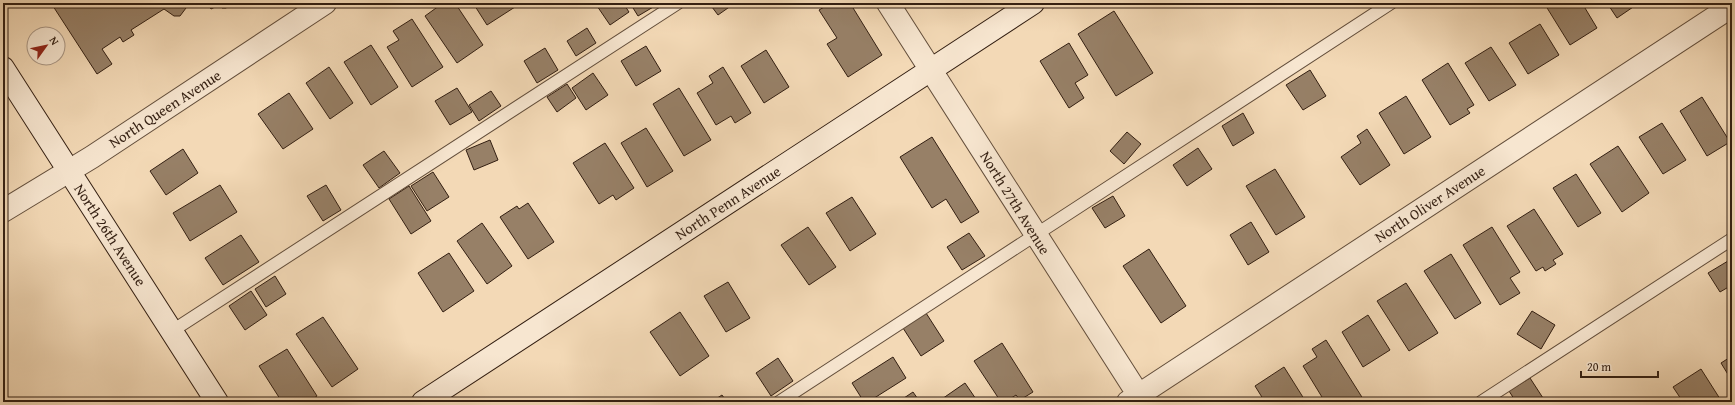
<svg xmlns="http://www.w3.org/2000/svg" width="1735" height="405" font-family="'Gentium Book Plus',serif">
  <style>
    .building { fill: #978067; stroke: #331f12 }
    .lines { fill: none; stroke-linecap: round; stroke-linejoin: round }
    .lane-casing { stroke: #634e3b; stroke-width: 14 }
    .street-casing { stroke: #634e3b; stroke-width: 24 }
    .secondary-casing { stroke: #331f12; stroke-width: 24 }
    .lane { stroke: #f7e6d0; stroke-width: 12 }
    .street { stroke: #f7e6d0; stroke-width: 22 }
    .secondary { stroke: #f7e6d0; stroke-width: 22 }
    .labels { text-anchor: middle; stroke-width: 3; stroke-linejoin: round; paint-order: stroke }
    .street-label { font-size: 15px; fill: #331f12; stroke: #f7e6d0 }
  </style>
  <rect width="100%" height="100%" fill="#f3d9b6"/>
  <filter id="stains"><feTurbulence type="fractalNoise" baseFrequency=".005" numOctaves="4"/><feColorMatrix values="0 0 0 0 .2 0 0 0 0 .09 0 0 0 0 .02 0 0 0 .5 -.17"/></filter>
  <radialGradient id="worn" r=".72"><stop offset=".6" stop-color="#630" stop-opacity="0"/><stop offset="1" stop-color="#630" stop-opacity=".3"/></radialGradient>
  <path class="building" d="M51,3H185L186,8L180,16H174L164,9L131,30L134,35L123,42L120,37L102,49L112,64L97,74Z
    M207,3H233L226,8H222L219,5L211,9Z
    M443,3H455L483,45L457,63L425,16Z
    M473,3H512L515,7L487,25Z
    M595,3H623L629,12L610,25Z
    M630,3H660L638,16Z
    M709,3H735L718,15Z
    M831,3H850L882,55L848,77L827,44L837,38L819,10Z
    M1544,3H1582L1597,28L1570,45Z
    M1607,3H1639L1617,18Z
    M1114,11L1153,73L1116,96L1078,34Z
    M412,19L443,67L412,87L387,47L399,40L393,31Z
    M1540,24L1559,55L1528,74L1509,43Z
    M587,28L596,43L576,56L567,41Z
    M1069,43L1088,75L1075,83L1084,98L1069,108L1040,61Z
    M371,45L398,87L371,105L344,62Z
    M646,46L661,71L636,86L621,61Z
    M1491,47L1516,85L1489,101L1465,63Z
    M545,48L558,70L537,83L524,61Z
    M766,50L789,87L764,103L741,66Z
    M1448,63L1474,105L1467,109L1470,113L1450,125L1422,80Z
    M329,67L353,103L330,119L306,83Z
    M723,67L751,113L735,123L731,116L716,125L697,93L713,83L709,76Z
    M1310,70L1326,96L1303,110L1286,85Z
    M593,73L608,95L586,110L572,88Z
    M567,84L576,98L557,112L547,97Z
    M457,88L472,112L450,125L435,101Z
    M679,88L711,140L684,156L653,104Z
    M491,91L501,106L479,121L469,105Z
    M289,93L313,129L283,149L258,114Z
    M1406,96L1431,137L1404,154L1379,113Z
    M1702,97L1730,142L1707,156L1680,111Z
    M1243,113L1254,133L1233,146L1222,126Z
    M1662,123L1686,160L1663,174L1639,137Z
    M646,128L673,171L647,187L621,143Z
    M1367,129L1390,165L1360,185L1341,157L1361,143L1357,136Z
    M1127,132L1141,144L1124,164L1110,151Z
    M932,137L979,212L961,223L946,199L932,208L900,157Z
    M490,140L498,160L474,170L466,150Z
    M605,143L634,188L616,200L613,195L599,204L573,163Z
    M1618,146L1649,193L1622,212L1590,164Z
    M1198,148L1212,169L1187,186L1173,165Z
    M183,149L198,173L166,195L150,171Z
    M384,151L400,173L379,188L363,165Z
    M1275,169L1305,217L1276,235L1246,186Z
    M433,172L449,197L427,211L411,186Z
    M1576,174L1601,213L1578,227L1553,188Z
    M220,185L237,212L190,241L173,213Z
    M326,185L341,210L323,221L307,196Z
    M409,186L431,221L411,234L389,199Z
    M1113,196L1125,216L1105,228L1092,208Z
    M852,197L876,234L850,251L826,213Z
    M528,203L554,242L528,259L500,217L517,206L519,209Z
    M1534,209L1563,254L1553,260L1556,264L1545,271L1543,267L1536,271L1507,226Z
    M1251,222L1269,252L1248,265L1230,235Z
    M482,223L512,266L487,284L457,241Z
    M808,227L836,267L809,285L781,245Z
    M1492,227L1520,272L1510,278L1520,293L1500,305L1463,245Z
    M969,233L985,256L962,270L947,247Z
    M241,235L259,262L223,285L205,258Z
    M1149,249L1186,306L1161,323L1123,266Z
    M449,253L474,291L443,312L418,273Z
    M1451,254L1481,303L1455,319L1424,271Z
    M1728,261L1732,268V285L1720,292L1708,273Z
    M275,276L286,294L266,307L255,289Z
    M728,282L750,318L726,332L704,296Z
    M1406,283L1438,333L1409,351L1377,301Z
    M251,291L267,315L245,330L229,306Z
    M1532,311L1555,325L1541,349L1517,334Z
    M680,312L709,356L680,376L650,332Z
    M926,313L944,341L921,356L903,328Z
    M1368,315L1390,350L1363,367L1342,332Z
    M323,317L358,369L332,387L296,334Z
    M1326,340L1365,402H1325L1303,366L1317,357L1312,349Z
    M1002,343L1033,392L1020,400L1016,395L1005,402H1001L974,361Z
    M287,349L317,396L308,402H282L259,366Z
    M1732,356V381L1721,363Z
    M893,357L906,378L868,402H864L852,383Z
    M778,358L793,381L771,396L756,373Z
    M1284,367L1306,402H1265L1255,386Z
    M1701,369L1722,402H1683L1673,387Z
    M1530,378L1543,398L1537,402H1516L1509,391Z
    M965,383L978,402H939V401Z
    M913,392L920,402H898Z
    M722,395L727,402H711Z"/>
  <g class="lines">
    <defs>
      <path id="lane" d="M172,331L678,3
        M779,402L1391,3
        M1481,402L1732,239"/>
      <path id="street" d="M888,3L1143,402
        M3,211L92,157L325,3
        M1128,402L1732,6"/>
      <path id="secondary" d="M3,68L217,402
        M423,402L1033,3"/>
    </defs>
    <use href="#lane" class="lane-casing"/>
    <use href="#street" class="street-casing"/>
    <use href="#secondary" class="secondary-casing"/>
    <use href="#lane" class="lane"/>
    <use href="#street" class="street"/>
    <use href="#secondary" class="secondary"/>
  </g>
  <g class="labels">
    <g class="street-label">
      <text transform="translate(165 109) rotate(-33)" y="5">North Queen Avenue</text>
      <text transform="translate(728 203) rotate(-33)" y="5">North Penn Avenue</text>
      <text transform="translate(1015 203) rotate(58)" y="5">North 27th Avenue</text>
      <text transform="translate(1430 204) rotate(-33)" y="5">North Oliver Avenue</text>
      <text transform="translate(110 235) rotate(57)" y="5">North 26th Avenue</text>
    </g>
  </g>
  <rect width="1735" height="405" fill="none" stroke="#f3d9b6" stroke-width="16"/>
  <rect x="4" y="4" width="1727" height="397" fill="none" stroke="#331f12" stroke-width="2"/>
  <rect x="8" y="8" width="1719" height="389" fill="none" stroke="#331f12"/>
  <g transform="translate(46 46) rotate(57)"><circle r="19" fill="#f7e6d0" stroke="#a99684"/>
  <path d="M0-3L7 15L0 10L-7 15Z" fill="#8f2418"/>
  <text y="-6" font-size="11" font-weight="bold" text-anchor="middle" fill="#331f12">N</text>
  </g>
  <path d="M1581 371v6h77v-6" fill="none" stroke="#331f12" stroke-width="2"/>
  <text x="1587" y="371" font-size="12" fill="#331f12" stroke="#f7e6d0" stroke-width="3" paint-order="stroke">20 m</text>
  <rect width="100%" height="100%" filter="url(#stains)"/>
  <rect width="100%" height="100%" fill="url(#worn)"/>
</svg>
